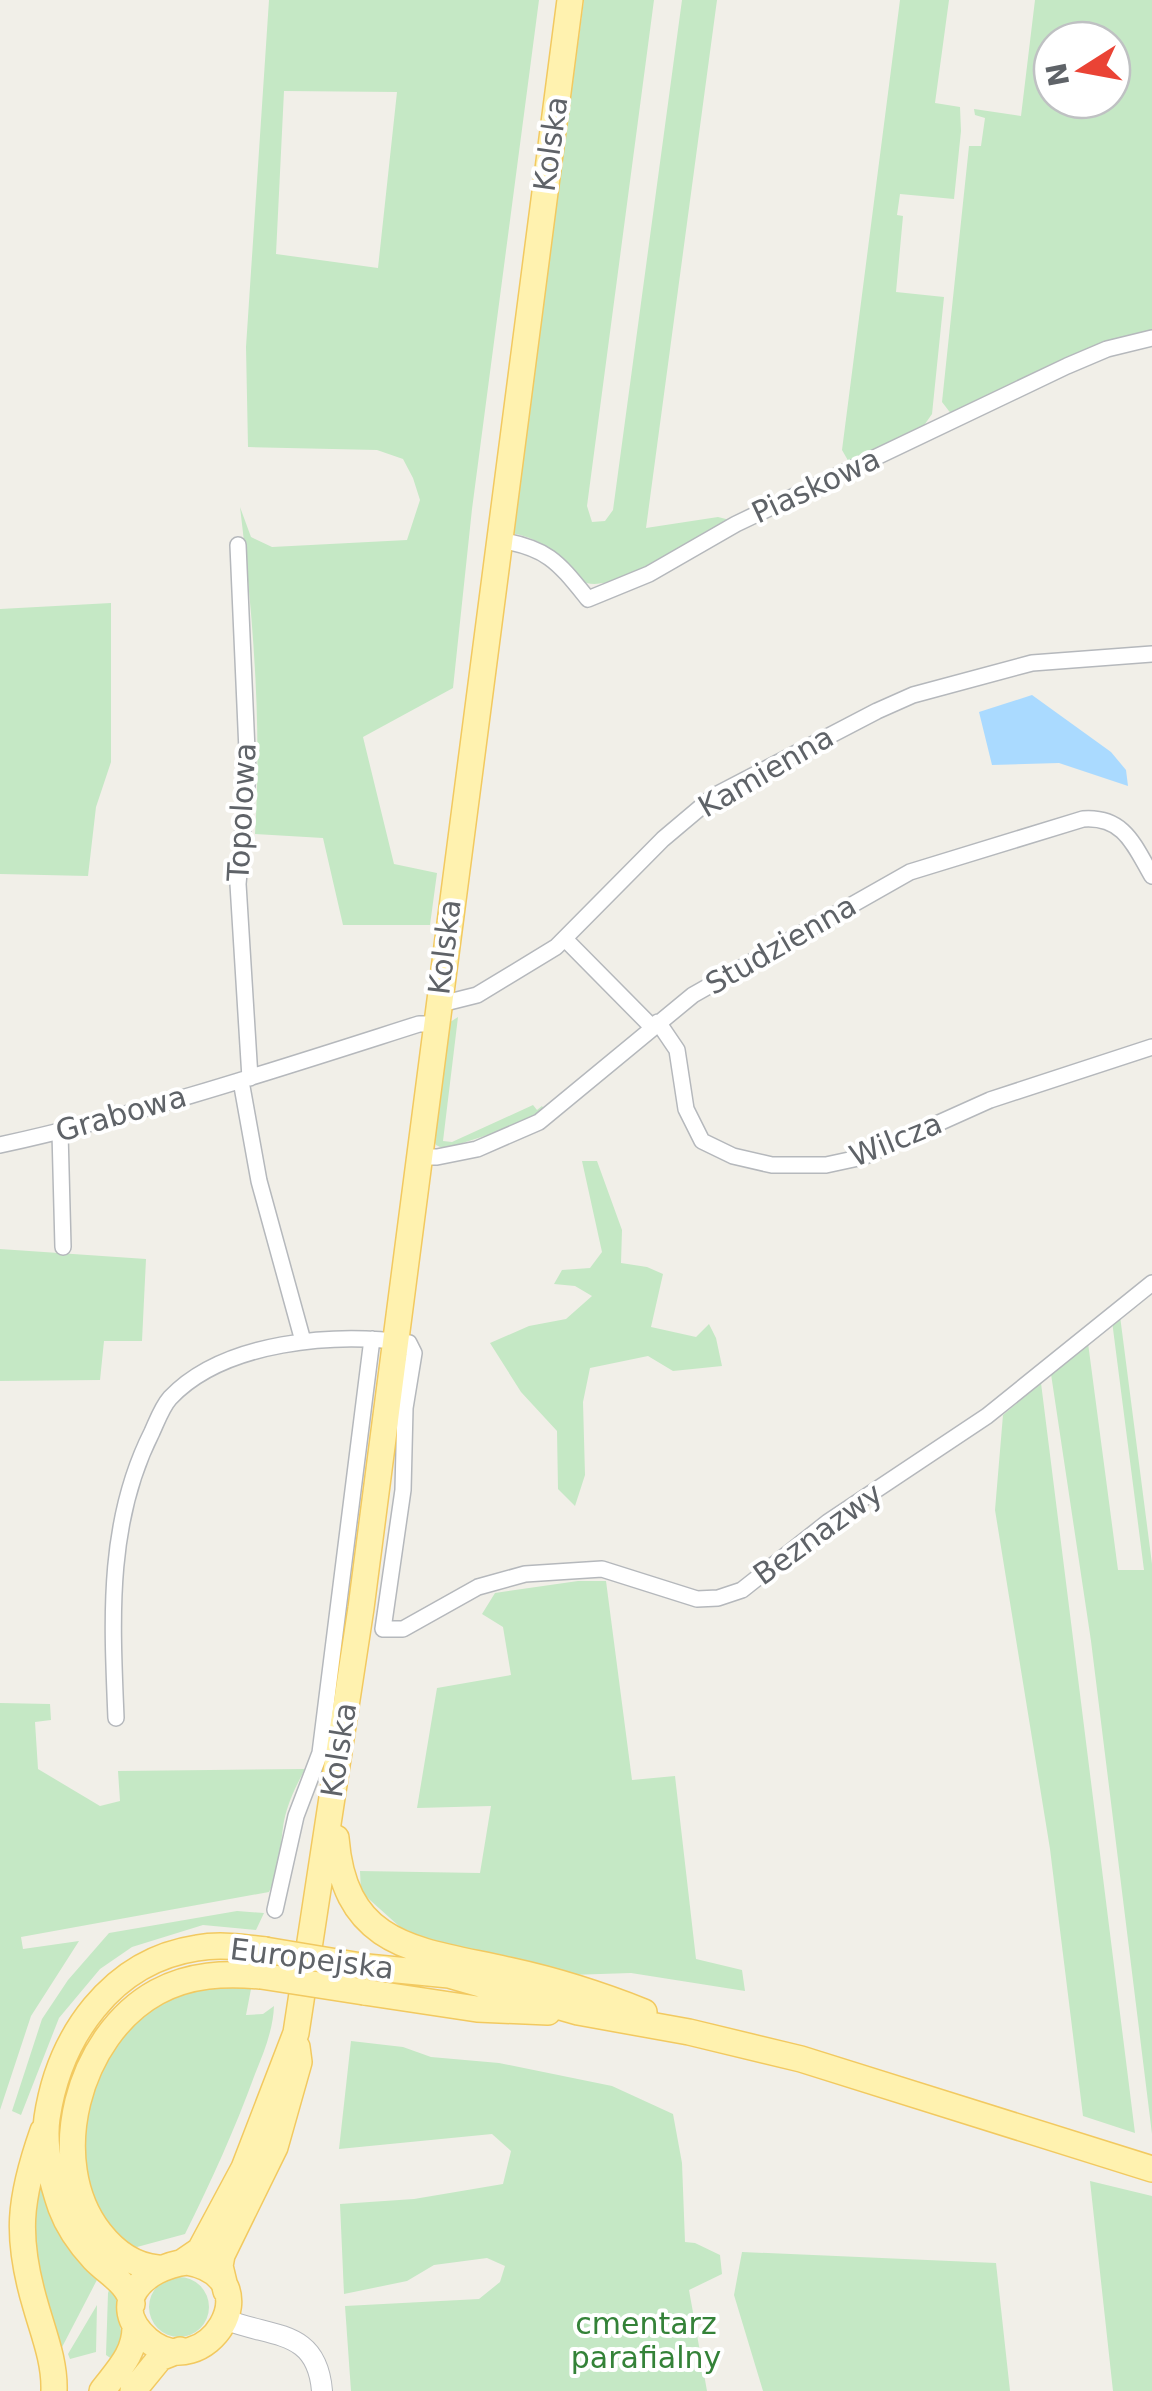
<svg xmlns="http://www.w3.org/2000/svg" width="1152" height="2391" font-family="'DejaVu Sans',sans-serif">
  <style>
    .green { fill: #c5e8c5; fill-rule: evenodd }
    .water { fill: #aadaff }
    .lines { fill: none; stroke-linecap: round; stroke-linejoin: round }
    .minor-casing { stroke: #b5b8bc; stroke-width: 18 }
    .tertiary-casing { stroke: #b5b8bc; stroke-width: 22 }
    .primary-casing { stroke: #f2c960; stroke-width: 28 }
    .minor { stroke: #fff; stroke-width: 15 }
    .tertiary { stroke: #fff; stroke-width: 20 }
    .primary { stroke: #fff2af; stroke-width: 25 }
    .primary-bridge-casing { stroke: #f2c960; stroke-width: 28; stroke-linecap: butt }
    .primary-bridge { stroke: #fff2af; stroke-width: 25 }
    .labels { text-anchor: middle; stroke-width: 8; stroke-linejoin: round; paint-order: stroke }
    .street-label { font-size: 30px; fill: #5f6368; stroke: #fff }
    .park-label { font-size: 30px; fill: #348238; stroke: #fff }
  </style>
  <rect width="100%" height="100%" fill="#f1efe8"/>
  <path class="green" d="M269,0H539L472,509L453,688L363,737L394,864L437,873L430,925H343L323,838L255,834C262,724 253,616 240,507L251,537L272,547L407,540L420,500L413,478L403,459L377,450L248,447L246,347ZM284,91L397,92L378,268L276,254Z
    M584,0H654L587,506L592,522L605,521L613,510L682,0H717L646,528L718,517L734,521C706,535 609,598 582,581C578,578 576,572 572,568C555,550 537,538 512,533Z
    M900,0H949L935,103L960,107L961,131L954,199L900,194L897,215L903,216L896,292L944,297L932,414L920,431L850,464L842,450Z
    M1035,0H1152V333L952,415L942,402L969,146H981L985,118L975,115L974,109L1021,116ZM1052,40H1112V100H1052Z
    M111,603V762L96,807L88,876L0,874V609Z
    M458,1017L443,1141L452,1142L533,1105L537,1110L542,1106L544,1109L522,1124L444,1149L436,1145L433,1138L447,1024Z
    M582,1161H597L622,1230L621,1263L647,1267L663,1274L651,1327L696,1337L709,1324L716,1338L722,1366L673,1371L648,1356L590,1368L583,1402L585,1475L575,1506L558,1489L557,1431L521,1392L490,1343L529,1326L566,1319L592,1296L575,1286L554,1284L562,1270L590,1268L602,1252Z
    M0,1249L146,1259L142,1341H104L100,1380L0,1381Z
    M1120,1316L1152,1564V2134L1091,1641L1051,1374L1088,1343L1118,1570H1144L1112,1321Z
    M1041,1383L1135,2133L1083,2116L1050,1849L995,1510L1003,1415Z
    M578,1581H606L632,1780L675,1776L696,1959L742,1970L745,1991L631,1973L570,1975L433,1942L400,1927L361,1892L360,1871L480,1873L491,1806L417,1808L437,1688L511,1675L503,1627L482,1614L495,1593Z
    M0,1703L50,1704L51,1720L35,1722L38,1769L100,1806L120,1801L118,1771L305,1769C296,1786 288,1802 284,1821C280,1844 281,1871 269,1892L21,1937L23,1949L79,1941L31,2016L0,2110Z
    M237,1911L264,1913L256,1930L203,1925L132,1947L100,1969L59,2018L21,2115L12,2111L42,2019L68,1980L109,1933Z
    M214,1986L251,1989L246,2015L263,2014L274,2006C273,2030 264,2052 255,2074C235,2129 211,2182 185,2234L137,2247L119,2243C109,2229 96,2213 90,2197C69,2140 93,2052 142,2014C163,1998 189,1991 214,1986Z
    M351,2041L403,2047L431,2057L499,2063L612,2086L673,2114L682,2163L685,2242L695,2243L720,2255L722,2274L689,2290L707,2391H351L345,2306L479,2299L500,2282L505,2266L487,2258L434,2265L407,2281L344,2294L340,2204L414,2199L503,2184L511,2151L492,2134L339,2149Z
    M39,2167L99,2276L60,2351L29,2244Z
    M1090,2181L1152,2196V2391H1113Z
    M742,2252L996,2263L1010,2391H763L734,2295Z
    M149 2307a30 30 0 1 1 60 0a30 30 0 1 1-60 0Z
    M111,2285L115,2288L122,2339L115,2361L106,2355L108,2293Z
    M97,2305L96,2352L70,2359L68,2354Z"/>
  <path class="water" d="M1032,695L1111,752L1126,770L1128,786L1059,763L992,765L979,712Z"/>
  <g class="lines">
    <defs>
      <path id="minor" d="M499,540C548,548 558,562 588,599L649,574L736,524L1067,366L1107,349L1152,338
        M238,545L248,774L238,884L250,1078
        M565,939L652,1027
        M437,1005L477,995L556,947L663,839L714,796L877,711L913,695L1032,663L1152,654
        M658,1022L677,1050L686,1109L702,1141L733,1156L772,1165H826L863,1157L990,1100L1152,1047
        M241,1081L259,1181L303,1341
        M60,1132L63,1247
        M0,1145C142,1114 281,1068 419,1024H434
        M418,1157H437L477,1149L539,1122L693,995L910,872L1083,819C1124,816 1134,845 1152,876
        M116,1718C112,1620 106,1523 152,1432C157,1421 162,1407 170,1398C224,1341 335,1332 409,1343L414,1353L405,1408L403,1490L383,1629H403L478,1587L525,1574L602,1569L697,1599L718,1598L742,1590L828,1522L987,1416L1152,1283
        M275,1910L296,1816L320,1753L372,1339"/>
      <path id="tertiary" d="M227,2320C273,2338 317,2329 322,2391"/>
      <path id="primary" d="M336,1838C345,1951 422,1950 512,1971C558,1981 601,1995 644,2012
        M367,1967L449,1975L578,2012L689,2032L801,2059L1152,2169
        M364,1992L477,2009L548,2012
        M43,2131C19,2199 15,2237 36,2307C44,2335 55,2362 54,2391
        M187,2262C275,2278 205,2388 148,2340C106,2304 144,2267 187,2262Z
        M181,2263L200,2250L244,2168L296,2033L361,1608L570,0
        M158,2268C134,2266 115,2252 100,2233C44,2161 78,2035 157,1992C190,1974 225,1973 261,1976
        M226,2291L220,2266L222,2255L275,2147L299,2062L297,2047
        M132,2304C129,2283 107,2273 94,2259C80,2244 68,2227 61,2208C52,2182 43,2146 47,2118C59,2037 111,1961 197,1948C219,1944 242,1947 265,1950
        M102,2391C118,2370 136,2353 135,2325
        M133,2391L160,2358L180,2350"/>
    </defs>
    <use href="#minor" class="minor-casing"/>
    <use href="#tertiary" class="tertiary-casing"/>
    <use href="#primary" class="primary-casing"/>
    <use href="#minor" class="minor"/>
    <use href="#tertiary" class="tertiary"/>
    <use href="#primary" class="primary"/>
    <defs>
      <path id="primary-bridge" d="M265,1950L367,1967
        M261,1976L364,1992"/>
    </defs>
    <use href="#primary-bridge" class="primary-bridge-casing"/>
    <use href="#primary-bridge" class="primary-bridge"/>
  </g>
  <g class="labels">
    <g class="street-label">
      <text transform="translate(551 144) rotate(-82)" y="10">Kolska</text>
      <text transform="translate(816 486) rotate(-25)" y="10">Piaskowa</text>
      <text transform="translate(766 772) rotate(-30)" y="10">Kamienna</text>
      <text transform="translate(242 812) rotate(-87)" y="10">Topolowa</text>
      <text transform="translate(781 945) rotate(-30)" y="10">Studzienna</text>
      <text transform="translate(445 947) rotate(-83)" y="10">Kolska</text>
      <text transform="translate(121 1114) rotate(-16)" y="10">Grabowa</text>
      <text transform="translate(896 1140) rotate(-22)" y="10">Wilcza</text>
      <text transform="translate(818 1534) rotate(-36)" y="10">Beznazwy</text>
      <text transform="translate(339 1750) rotate(-81)" y="10">Kolska</text>
      <text transform="translate(312 1959) rotate(7)" y="10">Europejska</text>
    </g>
    <g class="park-label">
      <text x="646" y="2334">cmentarz<tspan x="646" dy="34">parafialny</tspan></text>
    </g>
  </g>
  <g transform="translate(1082 70) rotate(259)"><circle r="48" fill="#ffffff" stroke="#bfc1c3" stroke-width="2.5"/>
  <path d="M0-8L18 38L0 25L-18 38Z" fill="#ea4335"/>
  <text y="-15" font-size="28" font-weight="bold" text-anchor="middle" fill="#5f6368">N</text>
  </g>
</svg>
